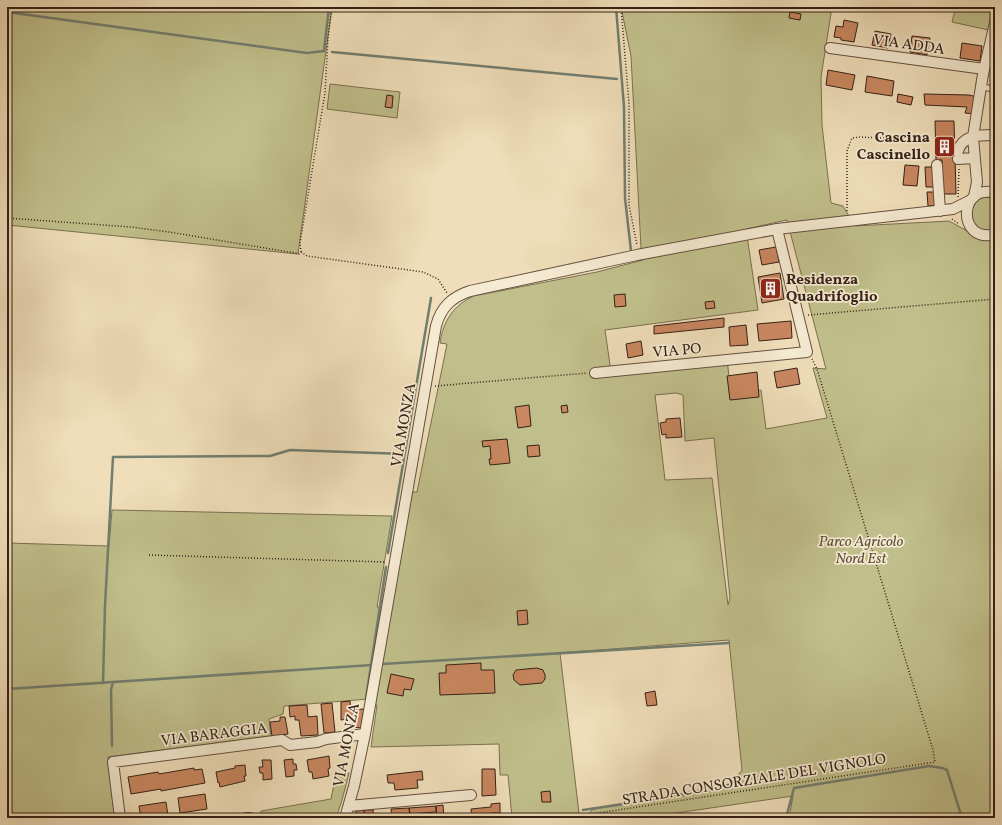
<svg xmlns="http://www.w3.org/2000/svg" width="1002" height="825" font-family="Vollkorn,serif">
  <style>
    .green { fill: #c0bf8b; stroke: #7a7051; fill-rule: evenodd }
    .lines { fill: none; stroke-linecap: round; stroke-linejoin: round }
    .stream { stroke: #727e70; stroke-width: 2.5 }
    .building { fill: #c98760; stroke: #352017 }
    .service-casing { stroke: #645040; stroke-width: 7 }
    .minor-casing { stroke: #645040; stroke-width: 12 }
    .path { stroke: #352017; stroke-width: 1.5; stroke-dasharray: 1 2; stroke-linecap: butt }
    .service { stroke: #f5ead2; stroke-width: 5 }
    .minor { stroke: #f5ead2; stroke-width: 10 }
    .labels { text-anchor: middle; stroke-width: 3.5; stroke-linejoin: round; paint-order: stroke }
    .street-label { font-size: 15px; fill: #352017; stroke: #f5ead2 }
    .poi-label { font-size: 15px; font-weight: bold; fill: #352017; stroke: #f5ead2; text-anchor: end }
    .park-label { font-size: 15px; font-style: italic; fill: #5f503a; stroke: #f5ead2 }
  </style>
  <rect width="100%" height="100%" fill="#efdeb9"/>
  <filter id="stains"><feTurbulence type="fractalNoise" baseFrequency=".005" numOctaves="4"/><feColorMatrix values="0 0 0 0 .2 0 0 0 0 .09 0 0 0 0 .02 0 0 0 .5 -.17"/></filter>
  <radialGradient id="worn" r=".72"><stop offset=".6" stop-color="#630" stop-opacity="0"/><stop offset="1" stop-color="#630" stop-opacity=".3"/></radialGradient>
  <path class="green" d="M7,7H332L298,254L7,225Z
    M621,7H832L821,77L822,125L831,203L843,206L855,226L949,221L978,237L995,241V818H789L793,796L642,818H588V814L592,810L601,807L654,799L719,786L732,784L742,770L729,640L560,653L579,813L552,818H512L508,775H500L499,744L371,747L377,705L368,699L284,706L283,714L269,719L271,736L108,757L117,818H7V543L109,546L112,510L392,516L377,607L383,608L408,492H417L447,344L440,343C443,322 453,305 474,296L597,272L643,260L641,248L631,56ZM787,220L826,369L813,368L827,418L766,429L761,390L731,394L727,359L611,372L605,330L758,310L746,229ZM676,393L683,395L685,441L714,438L730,598L728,605L712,478L665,480L655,395Z
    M938,7H995L993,31L952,22L955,10Z
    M330,84L400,92L397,118L327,109Z
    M984,197L995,198V229C992,230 988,231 985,230C973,229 968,214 974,205C976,201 980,199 984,197Z
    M349,773L342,800L336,818H261V811L331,799L336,774Z"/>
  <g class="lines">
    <path class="stream" d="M616,7L624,107L625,198L631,251
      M7,12L307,53L324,51L329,7
      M332,52L617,79
      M388,553L431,298
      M382,664L729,643
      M103,683L105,606L113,457L270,456L290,450L405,454
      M7,689L372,665
      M366,698L386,567
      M112,746L111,690L113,682
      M583,810L671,797L738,783
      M786,818L794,788L929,766L942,768L947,770L962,818"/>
  </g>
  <path class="building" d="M790,12L801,14L800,20L789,18Z
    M844,20L858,23L854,42L841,40V38L834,37L836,26L843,27Z
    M875,31L891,34L888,48L872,45Z
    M912,36L930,38L927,55L910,52Z
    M962,43L982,46L980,61L960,58Z
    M828,70L855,75L852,90L826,85Z
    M867,76L894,81L892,96L865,92Z
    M898,94L913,97L911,105L897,102Z
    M924,94L969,95L977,97L975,114L965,113L967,107L925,105Z
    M387,95L393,96L392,108L385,107Z
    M935,121H954L956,194H943L942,160H936Z
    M905,165L919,166L917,186L903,185Z
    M925,167H936L937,187H926Z
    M927,192H936L937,205L928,206Z
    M776,247L779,262L762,265L759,250Z
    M780,273L784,299L762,303L758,277Z
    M625,294L626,306L615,307L614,295Z
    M714,301L715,308L706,309L705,302Z
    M724,318V327L654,334V326Z
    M791,321L792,338L759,341L757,324Z
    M746,325L748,345L730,346L729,327Z
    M641,341L643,355L628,358L626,344Z
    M797,368L800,384L777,388L774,372Z
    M757,372L759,397L730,400L727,376Z
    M529,405L531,426L518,428L515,407Z
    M567,405L568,412L562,413L561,406Z
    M680,418L682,437L666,438V434L662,435L660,423L666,422V419Z
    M507,439L510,463L490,465L489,459H491L490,446L483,447L482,441Z
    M539,445L540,456L528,457L527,446Z
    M527,610L528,624L518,625L517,611Z
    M481,663V670H494L495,693L440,695L439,673H446V665Z
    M537,668L543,670L545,675V679L542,683L520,685L514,680L513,675L516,670Z
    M391,674L414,679L411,690L404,689L403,696L387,693Z
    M655,691L657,705L647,706L645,693Z
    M350,701L351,710L364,709L361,728L352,727L354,718L341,720V702Z
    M332,703L335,732L324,733L321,704Z
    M307,705L308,717L317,716L318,735L301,736L299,720H295V716L290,717L289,706Z
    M280,717H285L288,734L272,736L270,722L280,721Z
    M329,756L330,768L328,769L329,776L313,779L312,772H309L307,760Z
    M293,759V764H296L297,770H294V776L286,777L284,760Z
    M262,760H271L272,779L263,780V773H260L259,767H263Z
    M245,765L246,776H244L245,781L220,787L219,782L218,783L216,772L235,768V766Z
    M194,768V770L202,769L205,783L161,791V789L131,794L128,777L158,772L159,774Z
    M482,769H495L496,795L482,796Z
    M422,771L423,780H417L418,788L395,790L394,783H388L387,775Z
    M550,791L551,802H542L541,792Z
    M205,794L207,809L180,813L178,798Z
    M166,802L168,816L153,818H141L139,806Z
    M500,803V813H491V818H472L471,809L491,807V804Z
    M443,805L444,818H437L436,806Z
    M436,806V812L410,814L409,808Z
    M409,808L410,818H392L391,809Z
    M364,810L365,817H356V811Z
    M364,810H373L374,818H365Z"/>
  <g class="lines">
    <defs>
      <path id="service" d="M981,87L995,89"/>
      <path id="minor" d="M830,48L984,69
        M958,151C963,134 981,135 995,135
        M958,159L974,158
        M937,165L940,211
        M995,193C958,183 957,244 995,234
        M974,197L977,182L973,137L983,74L995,23
        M595,373L807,352L777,229
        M349,806L471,795
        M120,818L113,762L282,740L290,745L317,742L326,739L365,734
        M246,818H250
        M345,818L354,786L365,734L436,326C441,307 452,297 470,291L637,255L777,229L953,209L971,200"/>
    </defs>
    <use href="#service" class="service-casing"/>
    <use href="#minor" class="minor-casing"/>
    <path class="path" d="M621,7L629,104V205L637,245
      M958,197L959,168
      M847,211V151L852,138L860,137L902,139
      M7,218L131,227L169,232L295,253L299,254L301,252
      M952,219L959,224
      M301,252L300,243L325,93L328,38L332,7
      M301,252L307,256L423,272L438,279L447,293
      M808,315L995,299
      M435,386L587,373
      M149,555L385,562
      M565,818L935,762L933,750L817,369L812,359"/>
    <use href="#service" class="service"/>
    <use href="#minor" class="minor"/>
  </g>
  <defs>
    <symbol id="building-square" viewBox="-11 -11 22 22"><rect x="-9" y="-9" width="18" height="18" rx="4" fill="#8f2418" stroke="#f5ead2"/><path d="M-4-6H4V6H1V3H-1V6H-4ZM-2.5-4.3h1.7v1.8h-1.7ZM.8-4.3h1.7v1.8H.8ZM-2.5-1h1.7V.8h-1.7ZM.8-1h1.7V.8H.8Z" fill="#fff"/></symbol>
  </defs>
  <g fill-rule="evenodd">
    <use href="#building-square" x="932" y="134" width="25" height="25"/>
    <use href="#building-square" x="758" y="276" width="25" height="25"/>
  </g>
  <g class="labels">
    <g class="street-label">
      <text transform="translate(909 44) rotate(8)" y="5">VIA ADDA</text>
      <text transform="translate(677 350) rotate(-5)" y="5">VIA PO</text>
      <text transform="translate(403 425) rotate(-80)" y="5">VIA MONZA</text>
      <text transform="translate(214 734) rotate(-7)" y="5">VIA BARAGGIA</text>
      <text transform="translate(346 745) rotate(-79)" y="5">VIA MONZA</text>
      <text transform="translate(754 779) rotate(-9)" y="5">STRADA CONSORZIALE DEL VIGNOLO</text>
    </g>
    <g class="poi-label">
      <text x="930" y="142">Cascina<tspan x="930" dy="17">Cascinello</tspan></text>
      <text x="786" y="284" text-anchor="start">Residenza<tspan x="786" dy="17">Quadrifoglio</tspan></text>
    </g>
    <g class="park-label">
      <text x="861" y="546">Parco Agricolo<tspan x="861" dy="17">Nord Est</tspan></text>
    </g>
  </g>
  <rect width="1002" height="825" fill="none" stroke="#efdeb9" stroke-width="24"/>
  <rect x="8" y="8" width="986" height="809" fill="none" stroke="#352017" stroke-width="2"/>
  <rect x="12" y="12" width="978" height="801" fill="none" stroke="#352017"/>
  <rect width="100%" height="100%" filter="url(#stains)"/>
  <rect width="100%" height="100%" fill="url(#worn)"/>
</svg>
